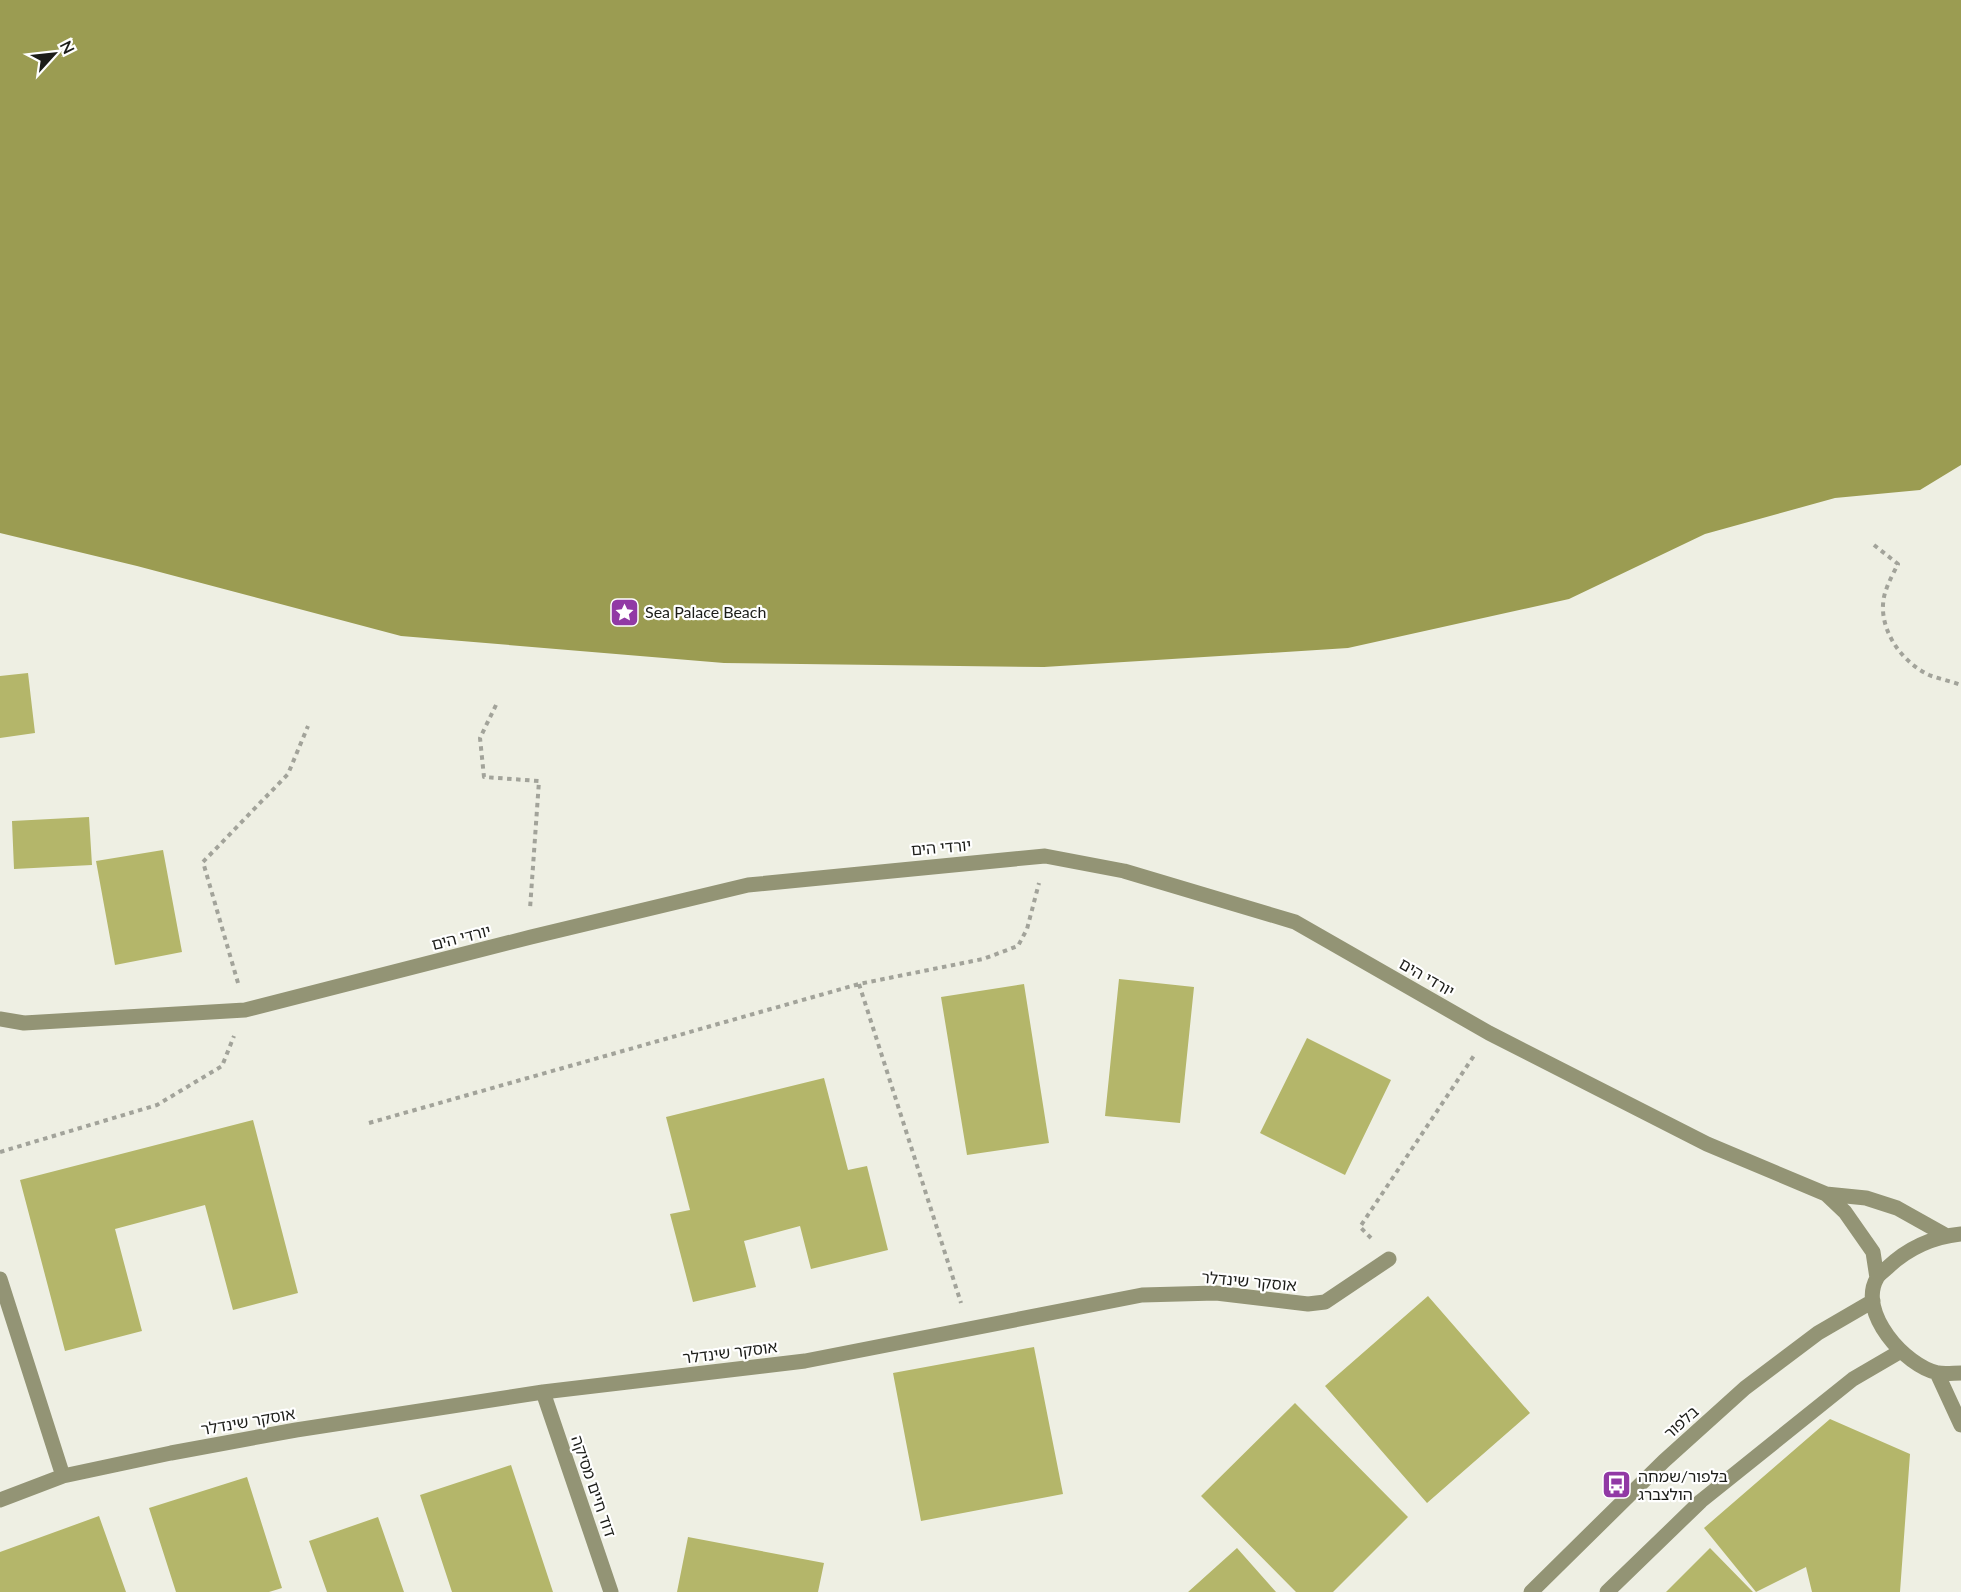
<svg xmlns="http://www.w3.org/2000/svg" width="1961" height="1592" font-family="Lato,'Noto Sans Hebrew',sans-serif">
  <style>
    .water { fill: #9b9c52 }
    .building { fill: #b4b66a }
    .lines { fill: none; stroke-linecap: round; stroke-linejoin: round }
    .path { stroke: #a2a39a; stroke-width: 4; stroke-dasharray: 4.5 4.5; stroke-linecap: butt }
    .minor { stroke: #939475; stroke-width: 15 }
    .labels { text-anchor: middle; stroke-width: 4.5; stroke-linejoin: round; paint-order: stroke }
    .poi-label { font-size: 16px; fill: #1c1d19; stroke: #fff; text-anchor: start }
    .street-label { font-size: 16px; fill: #1c1d19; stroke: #fff }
  </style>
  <rect width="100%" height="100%" fill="#eeefe3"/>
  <path class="water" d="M0,0H1961V465L1920,490L1835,498L1705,534L1569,599L1348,648L1044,667L724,663L401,636L137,566L0,533Z"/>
  <path class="building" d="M28,673L35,733L0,738V676Z
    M89,817L92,865L14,869L12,821Z
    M163,850L182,952L115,965L96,861Z
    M1119,979L1194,987L1180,1123L1105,1116Z
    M1024,984L1049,1143L967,1155L941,997Z
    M1307,1038L1391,1080L1345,1175L1260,1133Z
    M824,1078L848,1170L867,1166L888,1250L811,1269L800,1226L744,1241L756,1287L693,1302L670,1214L690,1210L666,1117Z
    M253,1120L298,1293L233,1310L205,1205L115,1229L142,1331L65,1351L20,1180Z
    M1428,1296L1530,1413L1427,1503L1325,1386Z
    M1034,1347L1063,1494L921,1521L893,1373Z
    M1295,1403L1408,1517L1333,1592H1296L1201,1496Z
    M1830,1419L1910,1454L1900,1592H1812L1806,1567L1756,1592L1704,1528Z
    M511,1465L553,1592H452L420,1495Z
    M247,1477L282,1588L269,1592H176L149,1508Z
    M99,1516L126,1592H0V1552Z
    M378,1517L404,1592H327L309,1541Z
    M688,1537L824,1563L818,1592H677Z
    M1237,1548L1276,1592H1188Z
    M1710,1548L1753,1592H1666Z"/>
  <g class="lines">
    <path class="path" d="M1874,545L1898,564C1894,572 1889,581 1886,590C1874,623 1899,661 1929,675C1939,679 1951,681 1961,685
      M496,705L480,738L484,777L539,781L530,909
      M238,983L203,862L288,774L308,726
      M859,984L961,1303
      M369,1123L859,984L983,959L1018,946L1027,929L1039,883
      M0,1152L157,1105L222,1066L234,1036
      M1371,1238L1360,1227L1475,1054"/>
    <path class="minor" d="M0,1019L24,1023L245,1010L531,937L748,885L1045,856L1124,871L1295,922L1489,1033L1707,1144L1826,1194L1866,1198L1897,1208L1947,1236
      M1826,1194L1845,1212L1873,1252L1877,1278
      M1961,1234C1932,1237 1908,1248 1887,1268C1884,1271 1879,1274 1877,1278C1857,1312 1905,1366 1938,1373C1945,1374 1954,1373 1961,1373
      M0,1279L63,1476L171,1453L296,1430L543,1392L805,1361L1142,1295L1216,1293L1308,1304L1325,1302L1389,1259
      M1937,1373L1961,1425
      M543,1392L611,1592
      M0,1500L63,1476
      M1531,1592L1664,1461L1745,1388L1818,1333L1873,1301
      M1607,1592L1701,1501L1853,1379L1901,1351"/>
  </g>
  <defs>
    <symbol id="sight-square" viewBox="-11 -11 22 22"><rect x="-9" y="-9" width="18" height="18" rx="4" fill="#9139a5" stroke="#fff"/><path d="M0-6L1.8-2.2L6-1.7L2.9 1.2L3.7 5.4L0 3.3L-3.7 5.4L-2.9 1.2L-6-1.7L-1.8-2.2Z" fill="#fff"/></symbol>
    <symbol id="bus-square" viewBox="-11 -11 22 22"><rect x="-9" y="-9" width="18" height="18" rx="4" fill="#9139a5" stroke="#fff"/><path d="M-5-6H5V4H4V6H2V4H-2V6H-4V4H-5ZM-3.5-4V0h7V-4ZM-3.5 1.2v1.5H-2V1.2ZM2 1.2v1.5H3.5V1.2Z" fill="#fff"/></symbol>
  </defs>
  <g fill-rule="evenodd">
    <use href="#sight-square" x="608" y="596" width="33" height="33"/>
    <use href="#bus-square" x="1600" y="1468" width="33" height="33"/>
  </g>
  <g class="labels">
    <g class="poi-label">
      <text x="645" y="618">Sea Palace Beach</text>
      <text x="1638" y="1482">בלפור/שמחה<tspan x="1638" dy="18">הולצברג</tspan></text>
    </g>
    <g class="street-label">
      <text transform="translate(941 847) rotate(-5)" y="6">יורדי הים</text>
      <text transform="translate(461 937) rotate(-14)" y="6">יורדי הים</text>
      <text transform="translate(1427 977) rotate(30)" y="6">יורדי הים</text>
      <text transform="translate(1249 1281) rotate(5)" y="6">אוסקר שינדלר</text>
      <text transform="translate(730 1352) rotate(-7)" y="6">אוסקר שינדלר</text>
      <text transform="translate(248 1421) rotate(-10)" y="6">אוסקר שינדלר</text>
      <text transform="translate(1681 1422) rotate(-42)" y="6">בלפור</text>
      <text transform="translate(594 1486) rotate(71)" y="6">דוד חיים מסיקה</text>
    </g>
  </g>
  <g transform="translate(54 54) rotate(63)" stroke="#ffffff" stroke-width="4.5" paint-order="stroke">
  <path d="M0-4.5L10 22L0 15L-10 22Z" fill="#1c1d19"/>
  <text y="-9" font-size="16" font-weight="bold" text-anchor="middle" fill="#1c1d19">N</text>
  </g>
</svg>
